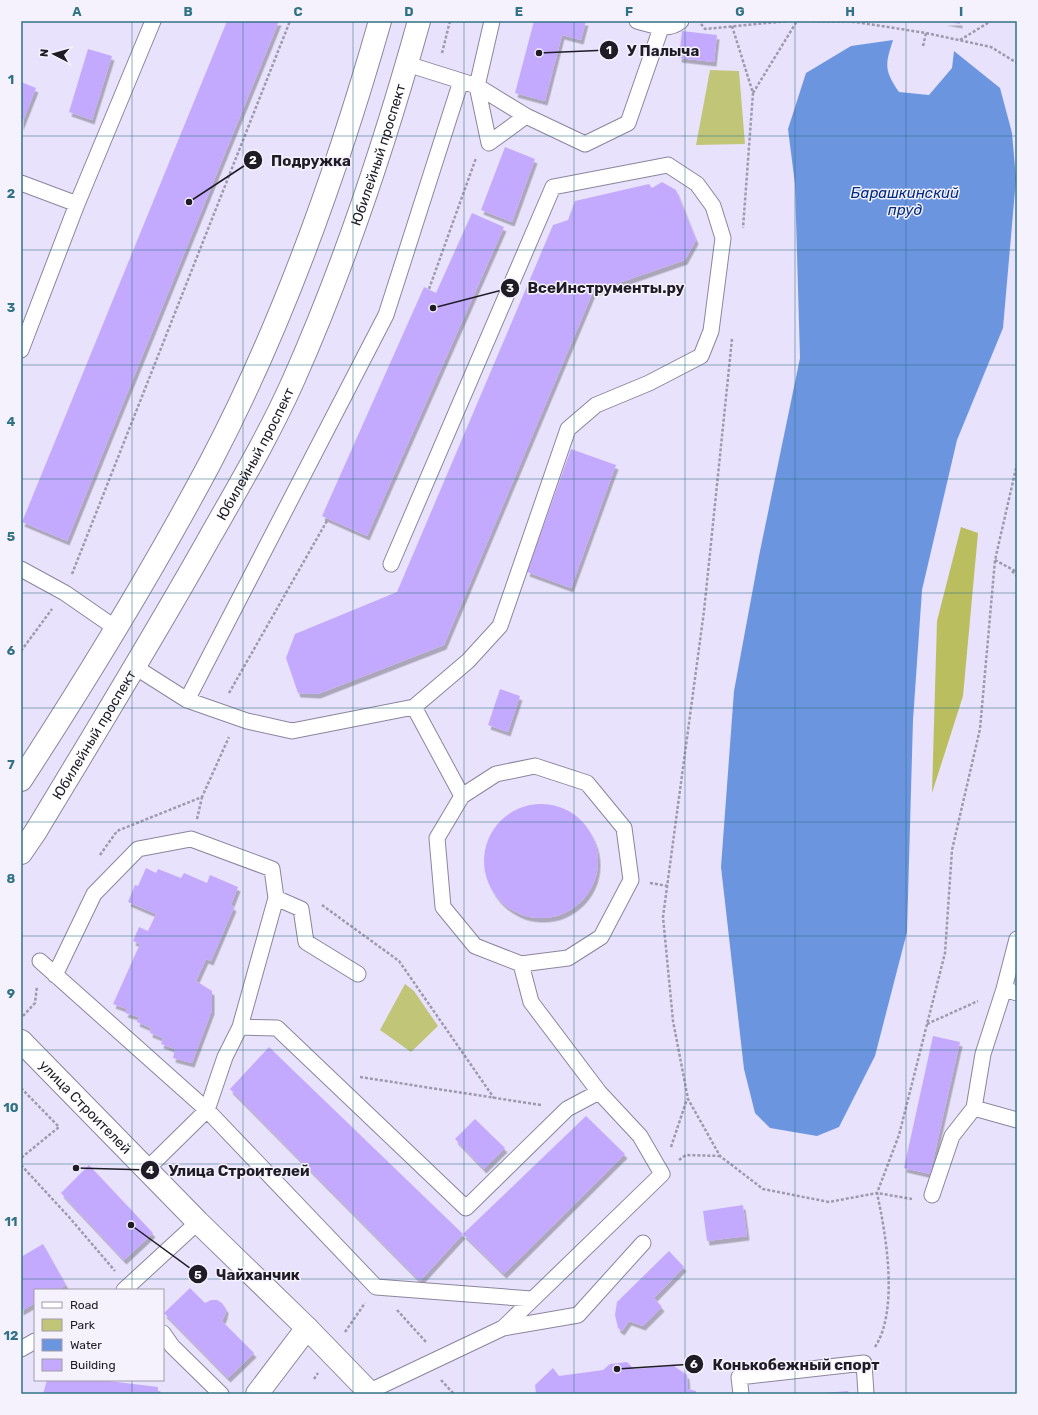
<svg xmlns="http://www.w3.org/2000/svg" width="1038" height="1415" font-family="Rubik,sans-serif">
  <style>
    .green { fill: #c1c577 }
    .forest { fill: #babe5e }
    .water { fill: #6c95e0 }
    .building { fill: #c4aafe; filter: url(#shadow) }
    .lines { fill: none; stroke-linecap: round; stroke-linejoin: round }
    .lane-casing { stroke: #8c859d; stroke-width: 17 }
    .street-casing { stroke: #8c859d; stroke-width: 24 }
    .secondary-casing { stroke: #8c859d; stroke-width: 24 }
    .path { stroke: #9f99ae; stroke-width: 2.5; stroke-dasharray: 3 2; stroke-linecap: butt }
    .lane { stroke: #fff; stroke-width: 15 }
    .street { stroke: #fff; stroke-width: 22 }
    .secondary { stroke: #fff; stroke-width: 22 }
    .grid { fill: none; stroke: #317385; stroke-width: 1; stroke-opacity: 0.55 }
    .labels { text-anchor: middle; stroke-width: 3; stroke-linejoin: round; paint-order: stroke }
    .street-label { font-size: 14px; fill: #1f1c26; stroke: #f5f2fd }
    .water-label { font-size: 15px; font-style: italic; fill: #002b80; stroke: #f5f2fd }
    .leader { fill: none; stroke: #1f1c26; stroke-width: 1.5 }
    .callout-dot { fill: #1f1c26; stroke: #f5f2fd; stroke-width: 1.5 }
    .mark-label { font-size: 12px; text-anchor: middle; font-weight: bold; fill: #fff }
    .callout-label { font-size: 15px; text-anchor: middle; font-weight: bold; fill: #1f1c26; stroke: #f5f2fd; stroke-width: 3; stroke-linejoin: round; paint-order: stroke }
    .neatline { fill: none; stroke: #317385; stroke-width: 1.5 }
    .grid-label { font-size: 13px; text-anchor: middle; font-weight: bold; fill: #317385 }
  </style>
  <defs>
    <filter id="shadow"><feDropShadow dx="2.5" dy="4.5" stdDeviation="0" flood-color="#0004"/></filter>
  </defs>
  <rect width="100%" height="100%" fill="#e9e2fc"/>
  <path class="green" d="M710,70L739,71L745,144L696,145Z
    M405,984L414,991L438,1026L411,1052L380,1030Z"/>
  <path class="forest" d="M961,527L978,533L963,696L932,793L937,621Z"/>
  <path class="water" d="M893,40C885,65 884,70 899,92L929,95L952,68L954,51L1000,88L1012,133L1016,179L1003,328L957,440L922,590L913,720L907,932L875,1056L839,1127L817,1136L770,1128L755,1113L744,1069L721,867L734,691L759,556L800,358L795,184L788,129L806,73L851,46Z"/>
  <path class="building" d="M227,21H279L67,541L22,522Z
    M534,21H586L581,40L562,35L545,101L515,93Z
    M944,21H960V24Z
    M682,31L717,35L714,62L679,58Z
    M88,49L112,56L92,120L69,112Z
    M21,82L36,88L21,126Z
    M505,147L535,159L512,222L481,210Z
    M662,182L676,190L696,240L685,260L593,292L444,645L318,694L298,693L286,658L295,634L397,592L553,225L568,220L575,201L649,184L652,188Z
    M472,213L504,227L367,536L322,516L424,287L436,293Z
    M571,449L616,465L571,588L527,572Z
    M500,689L520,696L508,732L488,725Z
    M484 861a57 57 0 1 1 114 0a57 57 0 1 1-114 0Z
    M146,868L156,873L158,869L181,878L184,873L207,883L210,875L238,887L231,905L234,907L211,961L206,959L196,981L212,991V1010L192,1063L173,1058L175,1049L161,1044L163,1038L150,1033L151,1028L137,1022L139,1017L125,1013L127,1009L113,1004L140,944L133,941L139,927L148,931L156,914L128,902L135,885L138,886Z
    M933,1036L960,1042L930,1174L904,1168Z
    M269,1047L463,1234L420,1281L230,1089Z
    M586,1116L625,1154L504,1274L463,1234Z
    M475,1119L505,1148L484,1169L455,1139Z
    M89,1165L153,1233L124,1260L61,1193Z
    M743,1205L747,1236L707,1241L703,1211Z
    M43,1244L66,1285L58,1290H35V1303L21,1311V1257Z
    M669,1251L684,1267L654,1298L662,1307L643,1326L629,1321L622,1331L618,1328L615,1315L617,1302Z
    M190,1288L205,1303L211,1300H217L222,1303L226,1309L225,1315L222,1321L254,1353L228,1378L164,1313Z
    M627,1362L634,1369L674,1366L687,1375L688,1389L696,1391V1394H536L535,1385L553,1368L559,1376L603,1370L610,1364Z
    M47,1380H101L158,1387V1394H43Z
    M848,1391L849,1394H824V1393Z"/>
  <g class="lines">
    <defs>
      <path id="lane" d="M637,21C652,25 668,32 681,21
        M407,64L477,86L526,116L489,143L477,86L492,21
        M526,116L585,144L628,123L661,28
        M21,183L77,204
        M21,350L77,204L153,21
        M391,564L553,187L668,165L697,184L713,206L723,238L711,331L701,356L649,383L596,405L568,429L500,626L468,661L414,707
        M21,569L65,593L117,629
        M135,667L187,700L247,721L292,731L414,707L462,796L437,838L443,907L475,946L521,964L531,1002L599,1092
        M187,700L386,315L461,81
        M462,796L496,774L535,766L587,783L624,828L631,880L601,937L568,958L521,964
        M1017,939L1004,989L1017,993
        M40,961L207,1110L376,1287L532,1299
        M55,975L94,894L138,849L191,839L272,869L276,898
        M1004,989L983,1054L974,1108L1017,1120
        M240,1027L276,898L301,909L306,942L358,974
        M147,1169L207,1110L225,1057L240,1027L277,1028L466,1208L567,1109L599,1092L640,1136L662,1174L503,1328
        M932,1195L952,1136L974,1108
        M124,1290L198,1222
        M163,1333L172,1346L221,1394
        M21,1349L35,1341
        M368,1392L503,1328L578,1315L643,1243
        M741,1394L739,1377L864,1363L866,1394"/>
      <path id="street" d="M257,1394L307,1328"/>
      <g id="secondary">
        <path d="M21,780C88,677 152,572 210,463C283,324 337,172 380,21"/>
        <path id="s1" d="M21,853L36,831C95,733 155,635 211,535C240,484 270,433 294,379C345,264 385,143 419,21"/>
        <path id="s2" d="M21,1041L198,1222L307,1328L371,1394"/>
      </g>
    </defs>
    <use href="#lane" class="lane-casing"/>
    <use href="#street" class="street-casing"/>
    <use href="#secondary" class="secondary-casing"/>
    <path class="path" d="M812,21L856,22L926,33L991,47L1017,63
      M701,24L705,29L788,21
      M732,26L753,93L743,228
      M960,40L991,21
      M923,46L926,33
      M442,53L450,21
      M753,93L797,21
      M429,289L476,158
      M732,339L704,611L663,917L673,1021L688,1099L720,1156L763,1189L829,1202L877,1193L899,1135L945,953L952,850L980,729L995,560L1017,464
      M995,560L1017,572
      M1012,571L1017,576
      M72,574L290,21
      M21,651L52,609
      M229,693L328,519
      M197,819L202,797
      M100,855L117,831L202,797L229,737
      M650,883L668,886
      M322,905L399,961L494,1098
      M23,1016L35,1003L37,986
      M927,1024L978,1001
      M360,1077L541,1105
      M21,1088L59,1127L21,1158
      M671,1147L687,1099
      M679,1160L686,1155L720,1156
      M21,1165L69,1217L115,1271
      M397,1310L426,1342
      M345,1332L365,1303
      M875,1347C899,1310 886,1234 877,1193L912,1199
      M314,1379L318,1373
      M441,1380L454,1394"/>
    <use href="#lane" class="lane"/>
    <use href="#street" class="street"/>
    <use href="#secondary" class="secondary"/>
  </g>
  <path class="grid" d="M132,21V1290M243,21V1394M353,21V1394M464,21V1394M574,21V1394M685,21V1394M795,21V1394M906,21V1394M21,136H1017M21,250H1017M21,365H1017M21,479H1017M21,593H1017M21,708H1017M21,822H1017M21,936H1017M21,1050H1017M21,1164H1017M21,1279H1017M132,1380V1394"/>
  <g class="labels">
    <g class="street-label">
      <text dy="5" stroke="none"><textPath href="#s1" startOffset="787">Юбилейный проспект</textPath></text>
      <text dy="5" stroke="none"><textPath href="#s1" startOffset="463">Юбилейный проспект</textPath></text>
      <text dy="5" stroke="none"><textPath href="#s1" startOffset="139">Юбилейный проспект</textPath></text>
      <text dy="5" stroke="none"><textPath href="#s2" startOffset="92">улица Строителей</textPath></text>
    </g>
    <g class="water-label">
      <text x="905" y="198">Барашкинский<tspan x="905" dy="17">пруд</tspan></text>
    </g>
  </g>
  <path class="leader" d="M539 53L609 50M189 202L253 160M433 308L510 288M76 1168L150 1170M131 1225L198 1274M617 1369L694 1364"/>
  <g class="callout-dot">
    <circle cx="539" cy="53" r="4"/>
    <circle cx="189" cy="202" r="4"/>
    <circle cx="433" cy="308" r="4"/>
    <circle cx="76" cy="1168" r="4"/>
    <circle cx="131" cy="1225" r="4"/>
    <circle cx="617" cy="1369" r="4"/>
    <circle cx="609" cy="50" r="10"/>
    <circle cx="253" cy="160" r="10"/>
    <circle cx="510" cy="288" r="10"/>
    <circle cx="150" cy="1170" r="10"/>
    <circle cx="198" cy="1274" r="10"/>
    <circle cx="694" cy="1364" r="10"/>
  </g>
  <g class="mark-label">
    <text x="609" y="54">1</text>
    <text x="253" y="164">2</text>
    <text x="510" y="292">3</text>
    <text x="150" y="1174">4</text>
    <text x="198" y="1279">5</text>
    <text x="694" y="1368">6</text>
  </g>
  <g class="callout-label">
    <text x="663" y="56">У Палыча</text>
    <text x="311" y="166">Подружка</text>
    <text x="606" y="293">ВсеИнструменты.ру</text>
    <text x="239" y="1176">Улица Строителей</text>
    <text x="258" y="1280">Чайханчик</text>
    <text x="796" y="1370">Конькобежный спорт</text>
  </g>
  <rect width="1038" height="1415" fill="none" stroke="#f5f2fd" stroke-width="44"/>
  <rect x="34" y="1289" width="130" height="92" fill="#f5f2fd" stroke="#9f9ca7"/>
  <rect x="42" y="1302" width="20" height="6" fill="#ffffff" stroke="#9f9ca7"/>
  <text x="70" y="1309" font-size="12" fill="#1f1c26">Road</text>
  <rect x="42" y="1319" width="20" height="12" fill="#c1c577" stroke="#9f9ca7"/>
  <text x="70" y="1329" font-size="12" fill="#1f1c26">Park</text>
  <rect x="42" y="1339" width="20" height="12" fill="#6c95e0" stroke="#9f9ca7"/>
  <text x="70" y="1349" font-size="12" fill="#1f1c26">Water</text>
  <rect x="42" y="1359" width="20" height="12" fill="#c4aafe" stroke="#9f9ca7"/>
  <text x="70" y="1369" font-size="12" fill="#1f1c26">Building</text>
  <g transform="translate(54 54) rotate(276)" stroke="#f5f2fd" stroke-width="3" paint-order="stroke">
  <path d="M0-3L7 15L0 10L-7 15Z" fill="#1f1c26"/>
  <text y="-6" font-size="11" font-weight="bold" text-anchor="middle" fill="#1f1c26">N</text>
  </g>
  <rect x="22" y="22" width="994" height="1371" class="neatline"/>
  <g class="grid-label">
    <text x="77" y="16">A</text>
    <text x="188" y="16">B</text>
    <text x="298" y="16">C</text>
    <text x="409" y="16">D</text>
    <text x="519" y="16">E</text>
    <text x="629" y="16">F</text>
    <text x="740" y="16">G</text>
    <text x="850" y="16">H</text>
    <text x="961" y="16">I</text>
    <text x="11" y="84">1</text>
    <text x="11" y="198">2</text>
    <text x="11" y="312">3</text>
    <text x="11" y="426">4</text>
    <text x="11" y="541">5</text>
    <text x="11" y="655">6</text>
    <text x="11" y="769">7</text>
    <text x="11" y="883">8</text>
    <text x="11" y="998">9</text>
    <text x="11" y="1112">10</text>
    <text x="11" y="1226">11</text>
    <text x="11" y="1340">12</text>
  </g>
</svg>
